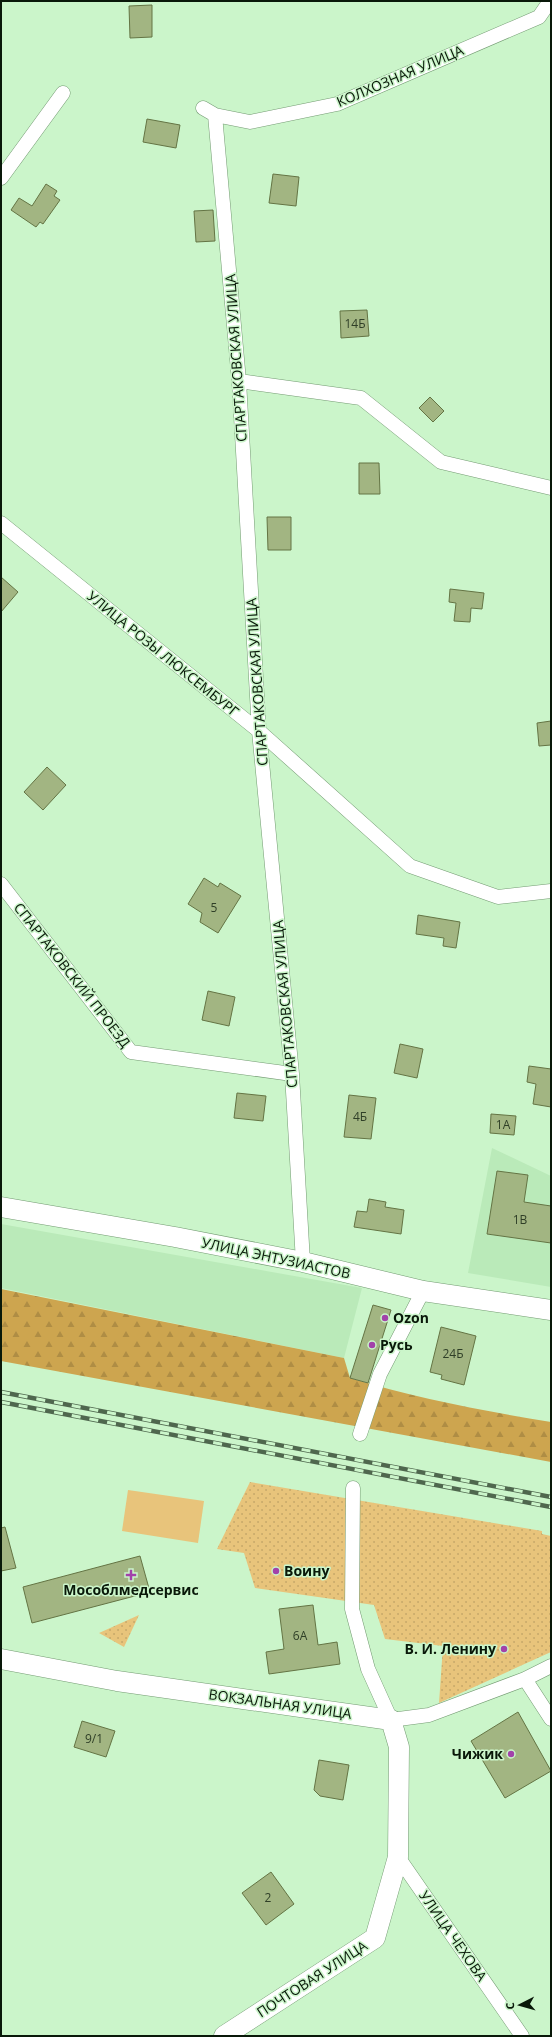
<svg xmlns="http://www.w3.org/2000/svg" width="552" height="2037" font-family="'Open Sans',sans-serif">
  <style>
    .built { fill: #baeab9 }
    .grass { fill: url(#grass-dots) }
    .forest { fill: url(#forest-firs) }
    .garden { fill: #e8c47b }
    .building { fill: #a2b582; stroke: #647444 }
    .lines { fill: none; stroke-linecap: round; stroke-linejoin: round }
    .street-casing { stroke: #749b73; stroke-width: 15 }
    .secondary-casing { stroke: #749b73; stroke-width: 21 }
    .street { stroke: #fff; stroke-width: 14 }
    .secondary { stroke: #fff; stroke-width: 20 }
    .rail-casing { stroke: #4f674e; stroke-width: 4.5 }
    .rail { stroke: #cbf5ca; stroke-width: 3; stroke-dasharray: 9; stroke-linecap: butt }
    .poi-dot { fill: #a242aa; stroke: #cbf5ca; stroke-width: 1.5 }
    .labels { text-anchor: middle; stroke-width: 3; stroke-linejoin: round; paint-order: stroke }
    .number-label { font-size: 12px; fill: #2f3f27 }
    .street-label { font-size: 14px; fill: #091809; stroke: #cbf5ca }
    .poi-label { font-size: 14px; font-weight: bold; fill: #091809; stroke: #cbf5ca; text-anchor: start }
  </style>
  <defs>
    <pattern id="grass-dots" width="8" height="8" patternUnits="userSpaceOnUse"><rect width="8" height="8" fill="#e8c47b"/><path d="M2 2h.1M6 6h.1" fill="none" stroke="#c6a869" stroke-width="1.8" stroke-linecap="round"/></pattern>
    <pattern id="forest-firs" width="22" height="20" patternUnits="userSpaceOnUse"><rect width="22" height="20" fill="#cda54f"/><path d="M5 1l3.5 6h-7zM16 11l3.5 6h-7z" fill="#af8d44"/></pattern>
  </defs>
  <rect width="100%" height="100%" fill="#cbf5ca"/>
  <path class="built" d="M492,1148L551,1176V1287L468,1273Z
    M1,1224L362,1288L344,1358L1,1288Z"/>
  <path class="grass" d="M250,1482L542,1531V1534L551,1536V1652L439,1703L443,1646L385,1639L374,1605L255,1588L244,1553L217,1549Z
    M139,1615L124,1647L99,1633Z"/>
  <path class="forest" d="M1,1289L344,1358L350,1378C416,1398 483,1411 551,1422V1462L1,1361Z"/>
  <path class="garden" d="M128,1490L204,1501L198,1543L122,1531Z"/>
  <path class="building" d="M152,5V37L130,38L129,6Z
    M147,119L180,125L176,148L143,142Z
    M273,174L299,177L296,206L269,203Z
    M46,184L57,191L54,196L60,200L43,224L40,222L36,227L11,210L19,198L32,206Z
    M213,210L215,241L196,242L194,211Z
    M367,310L369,336L341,338L340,311Z
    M430,397L444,411L433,422L419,408Z
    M359,463H379L380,494H359Z
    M267,517H291V550H268Z
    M1,577L18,592L1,612Z
    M450,589L484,593L482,609L471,608L470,622L454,621L456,603L449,602Z
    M551,721V745L539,746L537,723Z
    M47,767L66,785L43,810L24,792Z
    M204,878L218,887L220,883L241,896L218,933L200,922L202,913L188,904Z
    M418,915L460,922L456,948L443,946L444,938L416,934Z
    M208,991L235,997L229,1026L202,1020Z
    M400,1044L423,1049L417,1078L394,1073Z
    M529,1066L551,1069V1107L533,1104L536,1084L527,1082Z
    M237,1093L266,1096L263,1121L234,1118Z
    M349,1095L376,1098L371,1139L344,1137Z
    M491,1114L516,1116L514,1135L490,1133Z
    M497,1171L528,1175L524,1202L551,1206V1243L487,1234Z
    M369,1199L386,1202L385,1207L404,1210L401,1234L354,1227L357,1211L367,1212Z
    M373,1305L391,1310L368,1383L350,1378Z
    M441,1327L476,1336L464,1385L441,1379L442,1375L430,1372Z
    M5,1527L16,1568L1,1571V1528Z
    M140,1556L150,1592L32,1623L23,1587Z
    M313,1605L318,1645L337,1642L340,1664L269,1674L266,1652L284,1649L279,1609Z
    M518,1712L551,1771L505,1798L471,1741Z
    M82,1721L115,1731L106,1757L74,1747Z
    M319,1760L349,1765L343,1800L320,1796L314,1790Z
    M271,1872L294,1904L266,1925L242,1893Z"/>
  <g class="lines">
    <defs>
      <path id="street" d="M203,108L215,115L239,381L259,731L292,1074L303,1262
        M215,115L250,122L337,104L539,17L550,1
        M1,178L63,93
        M239,381L361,398L441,462L551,488
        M1,523L259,731L410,866L498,897L551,891
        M1,884L131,1052L292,1074
        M360,1434L380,1374L423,1291
        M353,1488L352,1609L368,1669L391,1720L429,1715L525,1679L551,1666
        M525,1679L551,1719
        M398,1857L522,2036"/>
      <path id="secondary" d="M1,1207L175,1237L303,1262L423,1291L551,1310
        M1,1659L117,1681L391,1720L399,1747L398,1857L375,1938L224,2036"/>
    </defs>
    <use href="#street" class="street-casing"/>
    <use href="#secondary" class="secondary-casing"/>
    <use href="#street" class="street"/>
    <use href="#secondary" class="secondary"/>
    <defs>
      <path id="rail" d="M1,1392L551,1497
        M1,1402L551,1507"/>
    </defs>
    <use href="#rail" class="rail-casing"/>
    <use href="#rail" class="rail"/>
  </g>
  <g class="poi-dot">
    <circle cx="385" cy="1318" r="4"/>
    <circle cx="372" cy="1345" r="4"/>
    <circle cx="276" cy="1571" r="4"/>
    <path d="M129 1569h4v4h4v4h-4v4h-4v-4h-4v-4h4z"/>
    <circle cx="504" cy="1649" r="4"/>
    <circle cx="511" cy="1754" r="4"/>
  </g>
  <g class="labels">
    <g class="number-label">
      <text x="355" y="328">14Б</text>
      <text x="214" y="912">5</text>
      <text x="360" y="1121">4Б</text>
      <text x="503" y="1129">1А</text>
      <text x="520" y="1224">1В</text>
      <text x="453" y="1358">24Б</text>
      <text x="300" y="1640">6А</text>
      <text x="94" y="1743">9/1</text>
      <text x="268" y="1902">2</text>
    </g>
    <g class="street-label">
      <text transform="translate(400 76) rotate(-23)" y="5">КОЛХОЗНАЯ УЛИЦА</text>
      <text transform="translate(236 358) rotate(-94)" y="5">СПАРТАКОВСКАЯ УЛИЦА</text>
      <text transform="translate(163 654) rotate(39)" y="5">УЛИЦА РОЗЫ ЛЮКСЕМБУРГ</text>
      <text transform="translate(257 682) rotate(-94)" y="5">СПАРТАКОВСКАЯ УЛИЦА</text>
      <text transform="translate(72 975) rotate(52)" y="5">СПАРТАКОВСКИЙ ПРОЕЗД</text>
      <text transform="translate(285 1004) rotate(-95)" y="5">СПАРТАКОВСКАЯ УЛИЦА</text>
      <text transform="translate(276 1258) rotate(12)" y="5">УЛИЦА ЭНТУЗИАСТОВ</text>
      <text transform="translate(280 1704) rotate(8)" y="5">ВОКЗАЛЬНАЯ УЛИЦА</text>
      <text transform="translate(453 1936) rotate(55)" y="5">УЛИЦА ЧЕХОВА</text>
      <text transform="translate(312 1979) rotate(-33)" y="5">ПОЧТОВАЯ УЛИЦА</text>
    </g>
    <g class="poi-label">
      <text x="393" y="1323">Ozon</text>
      <text x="380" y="1350">Русь</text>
      <text x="284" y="1576">Воину</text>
      <text x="131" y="1595" text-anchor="middle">Мособлмедсервис</text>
      <text x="496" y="1654" text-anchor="end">В. И. Ленину</text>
      <text x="503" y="1759" text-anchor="end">Чижик</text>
    </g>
  </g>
  <rect width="552" height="2037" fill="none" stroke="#091809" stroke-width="4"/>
  <g transform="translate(520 2005) rotate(264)" stroke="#cbf5ca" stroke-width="3" paint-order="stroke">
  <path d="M0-3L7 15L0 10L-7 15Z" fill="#091809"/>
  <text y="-6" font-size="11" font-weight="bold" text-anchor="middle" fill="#091809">С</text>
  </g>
</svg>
